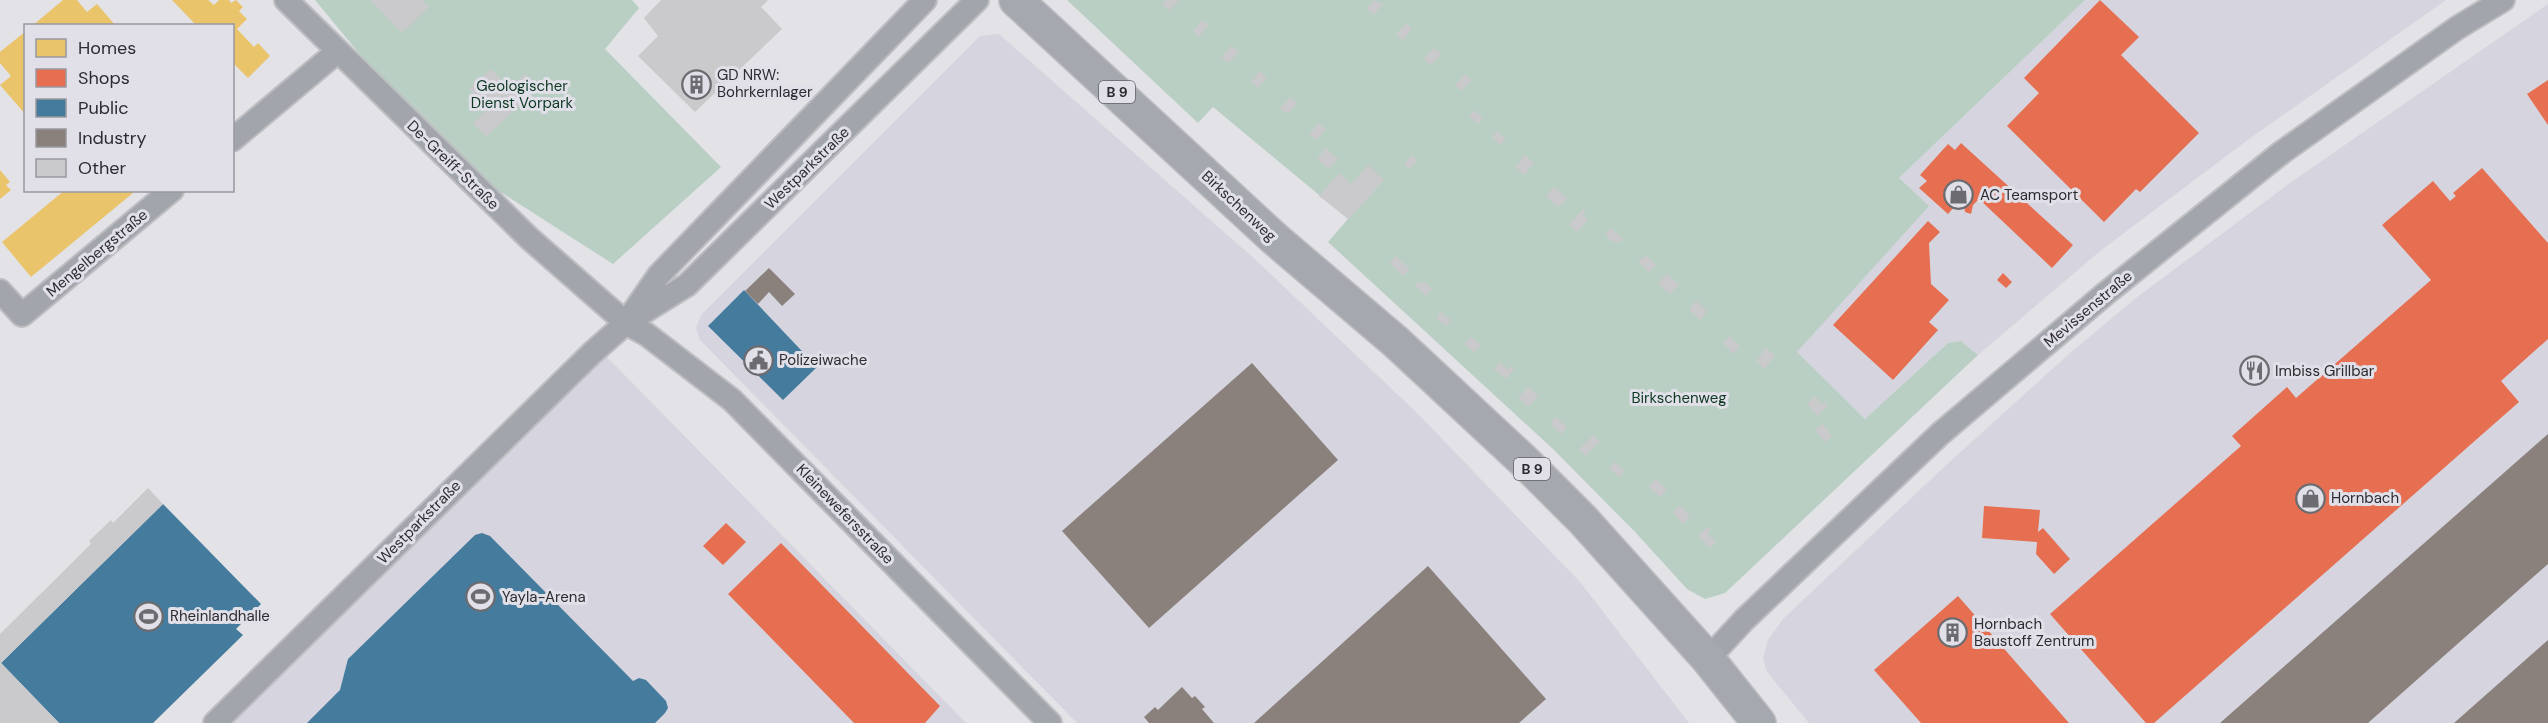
<svg xmlns="http://www.w3.org/2000/svg" width="2548" height="723" font-family="'DM Sans',sans-serif">
  <style>
    .built { fill: #d5d4df }
    .green { fill: #b9cfc3 }
    .homes { fill: #e9c46a }
    .shops { fill: #e76f51 }
    .public { fill: #457b9d }
    .industry { fill: #8a817c }
    .building { fill: #cac9cb }
    .lines { fill: none; stroke-linecap: round; stroke-linejoin: round }
    .street-casing { stroke: #bebec2; stroke-width: 26 }
    .primary-casing { stroke: #bebec2; stroke-width: 36 }
    .street { stroke: #a2a6ac; stroke-width: 22 }
    .primary { stroke: #a6a8b0; stroke-width: 33 }
    .labels { text-anchor: middle; stroke-width: 6; stroke-linejoin: round; paint-order: stroke }
    .shield { fill: #e1e0e9; stroke: #626268; stroke-width: 1.5 }
    .shield-label { font-size: 14px; font-weight: bold; fill: #2c2c30 }
    .poi-label { font-size: 15px; fill: #2c2c30; stroke: #e1e0e9; text-anchor: start }
    .park-label { font-size: 15px; fill: #0d3821; stroke: #e1e0e9 }
    .street-label { font-size: 15px; fill: #2c2c30; stroke: #e1e0e9 }
  </style>
  <rect width="100%" height="100%" fill="#e2e2e7"/>
  <path class="built" d="M2085,0H2446L2249,139L2100,251L1978,355L1961,341L1948,343L1865,419L1796,352L1928,206L1899,178Z
    M2548,4V723H1809L1767,672L1763,659L1768,640L1783,619L1943,468L2070,353L2136,298L2290,183Z
    M999,34L1258,262L1418,414L1580,582L1689,723H1077L700,340L696,328L701,315L980,36Z
    M604,354L966,723H231Z"/>
  <path class="green" d="M315,0H632L639,8L605,49L721,167L613,264L443,155Z
    M1067,0H2085L1899,178L1929,206L1797,352L1865,419L1948,343L1961,341L1978,355L1725,593L1705,599L1687,589L1636,533L1553,449L1328,242L1348,219L1213,107L1198,123Z"/>
  <path class="homes" d="M63,0H77L87,12L97,4L116,26H32Z
    M172,0H208L214,5L219,0H229L231,3L236,0L243,7L239,11L247,19L237,29L254,47L258,43L270,56L248,78L232,62V26H197Z
    M26,31V115L0,85L11,76L0,63V52Z
    M0,170L10,182L6,185L11,190L0,199Z
    M65,190H131L133,193L31,277L2,242Z"/>
  <path class="shops" d="M2100,0L2139,37L2121,55L2199,133L2140,192L2136,189L2104,222L2007,126L2039,93L2024,78Z
    M2548,80V125L2527,94Z
    M1961,143L2073,245L2052,268L1979,199L1973,205L1971,214L1965,212L1964,205L1959,201L1948,214L1919,188L1927,181L1920,175L1948,144L1955,150Z
    M2482,168L2548,243V339L2501,381L2519,402L2154,723H2146L2050,614L2241,446L2232,436L2287,387L2296,398L2431,280L2382,225L2433,181L2450,201L2456,196L2453,193Z
    M1928,221L1940,232L1929,243L1931,284L1949,300L1929,322L1938,330L1893,380L1833,325Z
    M2003,273L2012,282L2006,288L1997,280Z
    M1984,506L2040,510L2038,532L2043,528L2070,559L2054,574L2036,554L2037,542L1982,538Z
    M726,523L746,542L723,565L703,546Z
    M781,543L940,706L925,723H854L728,594Z
    M1958,596L2069,723H1921L1874,670Z"/>
  <path class="public" d="M744,290L817,367L783,400L708,326Z
    M163,504L261,604L236,629L243,635L153,723H59L1,663Z
    M482,533L490,536L633,681L639,678L646,680L666,701L668,708L665,713L655,723H307L340,690L348,659L475,535Z"/>
  <path class="industry" d="M769,268L795,294L782,306L769,292L758,304L745,291Z
    M1252,363L1338,460L1149,628L1062,531Z
    M2548,434V564L2368,723H2220Z
    M1428,566L1546,699L1519,723H1254Z
    M2548,640V723H2454Z
    M1182,687L1192,698L1195,696L1205,707L1202,709L1214,723H1149L1144,717L1155,707L1158,710Z"/>
  <path class="building" d="M370,0H422L429,7L402,33Z
    M661,0H768L761,7L782,29L695,112L638,56L658,36L644,18Z
    M1166,0H1179L1169,11L1162,5Z
    M1374,0L1383,4L1374,15L1367,9Z
    M1202,20L1209,25L1199,37L1193,31Z
    M1406,23L1412,29L1403,40L1396,34Z
    M1231,46L1239,52L1229,63L1221,57Z
    M1434,48L1441,54L1431,65L1424,59Z
    M491,69L510,88L525,74L538,87L486,137L473,123L488,109L469,89Z
    M1260,71L1267,77L1258,88L1251,82Z
    M1465,74L1472,80L1461,91L1455,85Z
    M1290,97L1297,103L1288,114L1280,108Z
    M1474,110L1483,118L1478,124L1469,116Z
    M1319,123L1326,129L1317,140L1309,134Z
    M1497,131L1506,139L1500,145L1492,137Z
    M1326,148L1338,159L1329,169L1317,159Z
    M1412,155L1418,160L1410,169L1404,164Z
    M1525,155L1534,163L1524,175L1515,167Z
    M1368,165L1384,180L1349,219L1319,196L1339,173L1351,184Z
    M1554,187L1567,198L1558,207L1546,196Z
    M1583,209L1586,211L1582,216L1588,220L1577,232L1569,225Z
    M1611,228L1623,239L1619,243L1616,241L1614,243L1605,235Z
    M1646,255L1656,265L1649,272L1638,262Z
    M1396,256L1410,269L1403,276L1390,263Z
    M1667,274L1679,285L1670,294L1658,283Z
    M1419,281L1422,284L1424,281L1432,289L1426,296L1415,285Z
    M1696,301L1707,311L1700,320L1689,310Z
    M1441,312L1451,320L1446,326L1436,318Z
    M1729,336L1740,346L1733,354L1723,343Z
    M1471,337L1481,345L1474,352L1464,344Z
    M1766,348L1775,356L1765,369L1756,361Z
    M1500,362L1508,370L1511,366L1514,369L1506,379L1494,369Z
    M1528,387L1538,396L1529,407L1518,398Z
    M1815,396L1822,404L1825,402L1828,406L1817,416L1807,404Z
    M1556,417L1567,427L1561,434L1550,424Z
    M1823,424L1832,436L1825,442L1815,430Z
    M1593,435L1600,442L1585,456L1579,449Z
    M1615,462L1625,471L1619,477L1609,468Z
    M1656,479L1667,490L1660,497L1649,486Z
    M148,488L163,504L1,663L59,723H0V634L91,544L89,541L111,520L113,523Z
    M1680,505L1690,517L1683,524L1673,512Z
    M1708,527L1711,529L1707,533L1716,543L1709,548L1698,535Z"/>
  <g class="lines">
    <defs>
      <path id="street" d="M286,0L529,238L626,323L646,334L732,400L1050,723
        M232,140L337,52
        M0,291L22,315L172,190
        M632,314L659,275L925,0
        M1708,659L1744,620L1940,434L2105,294L2281,153L2457,28L2503,0
        M215,723L591,354L626,323L687,285L977,0"/>
      <path id="primary" d="M1016,0L1275,239L1396,342L1526,463L1583,520L1708,659L1759,723"/>
    </defs>
    <use href="#street" class="street-casing"/>
    <use href="#primary" class="primary-casing"/>
    <use href="#street" class="street"/>
    <use href="#primary" class="primary"/>
  </g>
  <defs>
    <symbol id="building-ring" viewBox="-11 -11 22 22"><circle r="9.5" fill="#e1e0e9" stroke="#6c6c70" stroke-width="1.5"/><path d="M-4-6H4V6H1V3H-1V6H-4ZM-2.5-4.3h1.7v1.8h-1.7ZM.8-4.3h1.7v1.8H.8ZM-2.5-1h1.7V.8h-1.7ZM.8-1h1.7V.8H.8Z" fill="#6c6c70"/></symbol>
    <symbol id="shop-ring" viewBox="-11 -11 22 22"><circle r="9.5" fill="#e1e0e9" stroke="#6c6c70" stroke-width="1.5"/><path d="M-5-2.5h2.3a2.7 3.5 0 0 1 5.4 0H5L5.5 6h-11ZM-1.5-2.5h3a1.5 2.3 0 0 0-3 0Z" fill="#6c6c70"/></symbol>
    <symbol id="civic-ring" viewBox="-11 -11 22 22"><circle r="9.5" fill="#e1e0e9" stroke="#6c6c70" stroke-width="1.5"/><path d="M-.6-6.5H3V-4.5H.6V-3L4-1V1h2V6H-6V1h2V-1L-.6-3ZM-1.2 2.5V6h2.4V2.5Z" fill="#6c6c70"/></symbol>
    <symbol id="restaurant-ring" viewBox="-11 -11 22 22"><circle r="9.5" fill="#e1e0e9" stroke="#6c6c70" stroke-width="1.5"/><path d="M-5-6h1v4h1v-4h1v4h1v-4h1v5L-1.5 .5V6h-2V.5L-5-1ZM5-6V6H3V1.5H1.5Q1.5-4 5-6Z" fill="#6c6c70"/></symbol>
    <symbol id="stadium-ring" viewBox="-11 -11 22 22"><circle r="9.5" fill="#e1e0e9" stroke="#6c6c70" stroke-width="1.5"/><path d="M0-5a6.5 5 0 1 0 0 10a6.5 5 0 1 0 0-10ZM-3.5-1.8h7v3.6h-7Z" fill="#6c6c70"/></symbol>
  </defs>
  <g fill-rule="evenodd">
    <use href="#building-ring" x="680" y="68" width="33" height="33"/>
    <use href="#shop-ring" x="1942" y="178" width="33" height="33"/>
    <use href="#civic-ring" x="742" y="344" width="33" height="33"/>
    <use href="#restaurant-ring" x="2238" y="354" width="33" height="33"/>
    <use href="#shop-ring" x="2294" y="482" width="33" height="33"/>
    <use href="#stadium-ring" x="464" y="580" width="33" height="33"/>
    <use href="#stadium-ring" x="132" y="600" width="33" height="33"/>
    <use href="#building-ring" x="1936" y="616" width="33" height="33"/>
  </g>
  <g class="labels">
    <g class="shield">
      <rect x="1099" y="81" width="36" height="22" rx="4.5"/>
      <rect x="1514" y="458" width="36" height="22" rx="4.5"/>
    </g>
    <g class="shield-label">
      <text x="1117" y="97">B 9</text>
      <text x="1532" y="474">B 9</text>
    </g>
    <g class="poi-label">
      <text x="717" y="80">GD NRW:<tspan x="717" dy="17">Bohrkernlager</tspan></text>
      <text x="1980" y="200">AC Teamsport</text>
      <text x="779" y="365">Polizeiwache</text>
      <text x="2275" y="376">Imbiss Grillbar</text>
      <text x="2331" y="503">Hornbach</text>
      <text x="502" y="602">Yayla-Arena</text>
      <text x="170" y="621">Rheinlandhalle</text>
      <text x="1974" y="629">Hornbach<tspan x="1974" dy="17">Baustoff Zentrum</tspan></text>
    </g>
    <g class="park-label">
      <text x="522" y="91">Geologischer<tspan x="522" dy="17">Dienst Vorpark</tspan></text>
      <text x="1679" y="403">Birkschenweg</text>
    </g>
    <g class="street-label">
      <text transform="translate(453 165) rotate(44)" y="5">De-Greiff-Straße</text>
      <text transform="translate(807 168) rotate(-44)" y="5">Westparkstraße</text>
      <text transform="translate(1239 206) rotate(43)" y="5">Birkschenweg</text>
      <text transform="translate(97 253) rotate(-40)" y="5">Mengelbergstraße</text>
      <text transform="translate(2088 309) rotate(-40)" y="5">Mevissenstraße</text>
      <text transform="translate(845 514) rotate(46)" y="5">Kleinewefersstraße</text>
      <text transform="translate(419 522) rotate(-45)" y="5">Westparkstraße</text>
    </g>
  </g>
  <rect x="24" y="24" width="210" height="168" fill="#e1e0e9" stroke="#99989f" stroke-width="1.5"/>
  <rect x="36" y="39" width="30" height="18" fill="#e9c46a" stroke="#99989f" stroke-width="1.5"/>
  <text x="78" y="54" font-size="18" fill="#2c2c30">Homes</text>
  <rect x="36" y="69" width="30" height="18" fill="#e76f51" stroke="#99989f" stroke-width="1.5"/>
  <text x="78" y="84" font-size="18" fill="#2c2c30">Shops</text>
  <rect x="36" y="99" width="30" height="18" fill="#457b9d" stroke="#99989f" stroke-width="1.5"/>
  <text x="78" y="114" font-size="18" fill="#2c2c30">Public</text>
  <rect x="36" y="129" width="30" height="18" fill="#8a817c" stroke="#99989f" stroke-width="1.5"/>
  <text x="78" y="144" font-size="18" fill="#2c2c30">Industry</text>
  <rect x="36" y="159" width="30" height="18" fill="#cac9cb" stroke="#99989f" stroke-width="1.5"/>
  <text x="78" y="174" font-size="18" fill="#2c2c30">Other</text>
</svg>
